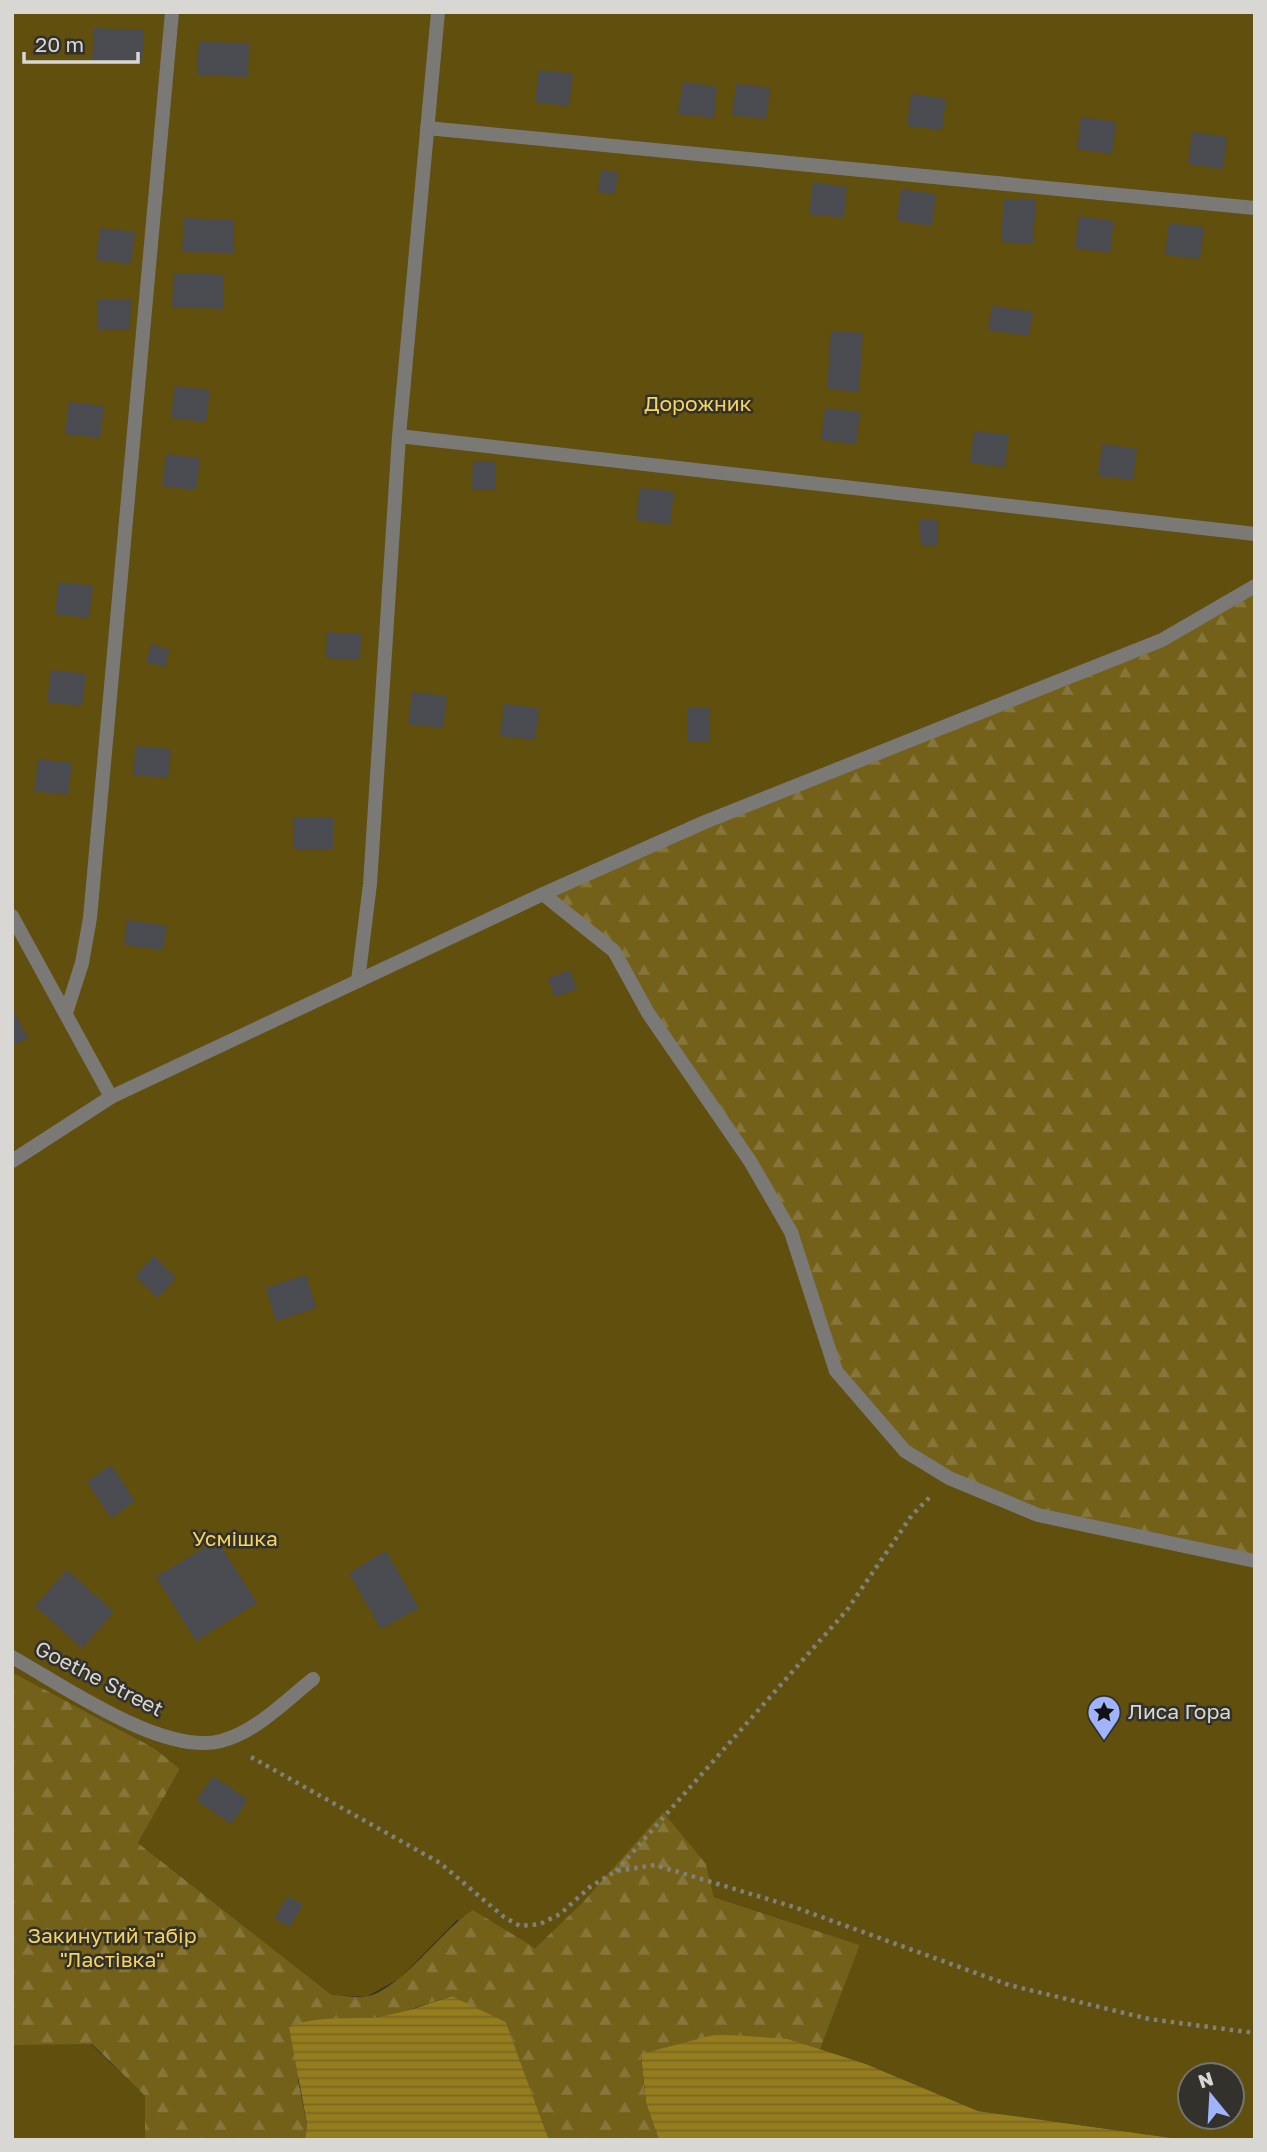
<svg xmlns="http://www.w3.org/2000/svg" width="1267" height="2152" font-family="'Golos Text',sans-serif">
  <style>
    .green { fill: #604f0d; fill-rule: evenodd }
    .forest { fill: url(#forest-firs) }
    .water { fill: url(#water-rules) }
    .building { fill: #4b4c52 }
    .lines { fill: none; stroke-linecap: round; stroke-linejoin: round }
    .path { stroke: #81807b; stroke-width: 4.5; stroke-dasharray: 3.5 5; stroke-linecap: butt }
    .service { stroke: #7a7976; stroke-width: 14 }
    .minor { stroke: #7a7976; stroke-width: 14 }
    .labels { text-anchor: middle; stroke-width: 5; stroke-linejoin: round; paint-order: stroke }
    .park-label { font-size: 21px; fill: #f7d55d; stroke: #32312b }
    .street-label { font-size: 21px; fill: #d8d7d3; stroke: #32312b }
    .poi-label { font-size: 21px; fill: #d8d7d3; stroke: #32312b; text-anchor: start }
  </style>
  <defs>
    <pattern id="forest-firs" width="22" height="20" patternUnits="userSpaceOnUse" patternTransform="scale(1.75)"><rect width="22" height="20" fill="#736019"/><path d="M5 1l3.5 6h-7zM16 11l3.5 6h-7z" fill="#86763a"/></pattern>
    <pattern id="water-rules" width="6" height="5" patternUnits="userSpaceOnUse" patternTransform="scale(1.75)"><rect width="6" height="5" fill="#957c1c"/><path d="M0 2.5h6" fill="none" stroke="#786728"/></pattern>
  </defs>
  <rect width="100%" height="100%" fill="#32312b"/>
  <path class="green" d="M12,12H1255V2140H1186L978,2111L866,2064L820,2050L860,1945L714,1897L706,1864L584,1901L535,1948L457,1920L399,1979L366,1997L332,1995L138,1843L180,1769L154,1748L12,1672ZM1190,2075H1232V2117H1190Z
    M18,2043L91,2044L145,2096L147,2138L12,2140V2045Z"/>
  <path class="forest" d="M1255,586V1561L1038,1515L905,1451L836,1371L791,1232L618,957L543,894L1162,640Z
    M12,1672L154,1748L180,1769L138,1843L332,1995C342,1995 354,1998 364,1997C400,1992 441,1930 473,1910L535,1948L584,1901L663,1812L706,1864L714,1897L860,1945L820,2050L788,2039L641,2054L646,2103L659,2140H549L506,2022L451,1996L393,2015L357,2019L298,2079L307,2125L305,2140H145V2096L92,2044L12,2045Z"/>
  <path class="water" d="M452,1996L506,2022L549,2140H305L307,2124L289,2027C326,2012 355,2023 393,2014C413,2010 432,2002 452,1996Z
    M717,2034L788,2039L866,2064L978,2111L1186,2140H659L646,2103L641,2054Z"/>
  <path class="building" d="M94,28L144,30L142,63L92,62Z
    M199,42L249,43L248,77L197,75Z
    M539,70L573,74L569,106L535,102Z
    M683,82L717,87L714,118L678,114Z
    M736,84L770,88L766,119L732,115Z
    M911,94L946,99L942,130L907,126Z
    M1081,117L1116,122L1112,154L1077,149Z
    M1192,132L1227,137L1223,169L1188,164Z
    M601,170L618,172L615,194L598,192Z
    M813,182L847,187L844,218L809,214Z
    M901,189L936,194L932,226L897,221Z
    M1004,199L1036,200L1033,244L1001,242Z
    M1079,216L1114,221L1110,253L1075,248Z
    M184,218L234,220L233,253L182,252Z
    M1169,223L1204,227L1200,259L1165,255Z
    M100,228L135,232L131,264L96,260Z
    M174,273L224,275L223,309L172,307Z
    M98,299L131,300L130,330L98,329Z
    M992,306L1033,312L1029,336L988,330Z
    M831,331L863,333L859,392L827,389Z
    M175,386L210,390L206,422L171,418Z
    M69,402L104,406L100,438L65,434Z
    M825,408L860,412L856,444L821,440Z
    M974,431L1009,435L1005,467L970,463Z
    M1102,444L1137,449L1133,480L1098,476Z
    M166,454L200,458L196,490L162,486Z
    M473,461L496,462V490L472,489Z
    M640,488L674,492L670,525L636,520Z
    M919,519H937L938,546H921Z
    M59,582L93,586L89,618L55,614Z
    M327,632L361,634L360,660L326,658Z
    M151,644L170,650L165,667L146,662Z
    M51,670L86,674L82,706L47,702Z
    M412,692L447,696L443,728L408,724Z
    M504,704L539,708L535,740L500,736Z
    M709,707L710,742H688L687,708Z
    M136,746L171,749L168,778L133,775Z
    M38,759L72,763L68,795L34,791Z
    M293,817H333V849L294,850Z
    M127,920L167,926L163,950L124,945Z
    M570,970L577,989L555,997L548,978Z
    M12,1008L28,1038L12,1046Z
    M154,1256L176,1278L158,1298L135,1276Z
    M306,1275L316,1308L276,1321L266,1288Z
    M111,1465L135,1501L111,1518L87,1482Z
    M217,1540L257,1603L196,1641L156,1577Z
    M386,1551L419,1608L381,1629L349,1573Z
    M67,1570L114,1612L82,1648L35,1606Z
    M213,1776L248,1800L231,1824L196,1800Z
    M288,1896L303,1905L289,1927L274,1918Z"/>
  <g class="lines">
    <path class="path" d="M251,1757L440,1863L504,1917L520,1926L540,1924L560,1914L590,1887L616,1871L655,1865L794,1907L1009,1985L1149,2019L1255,2033
      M616,1871L847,1610L912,1515L931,1496"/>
    <path class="service" d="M427,128L1255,208
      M399,436L1255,534
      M12,916L111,1097
      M358,981L370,884L399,436L438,12
      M66,1013L82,963L90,918L172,12"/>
    <path class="minor" d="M543,894L614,951L648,1013L750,1161L791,1232L836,1371L905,1451L949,1478L1038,1515L1255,1561
      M12,1161L111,1097L543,894L705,822L1162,640L1255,586
      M12,1657C64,1686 163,1756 221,1741C256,1732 285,1701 313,1679"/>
  </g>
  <defs>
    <symbol id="sight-pin" viewBox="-11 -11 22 30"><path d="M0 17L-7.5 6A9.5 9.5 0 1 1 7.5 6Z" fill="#a0b3fd" stroke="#32312b"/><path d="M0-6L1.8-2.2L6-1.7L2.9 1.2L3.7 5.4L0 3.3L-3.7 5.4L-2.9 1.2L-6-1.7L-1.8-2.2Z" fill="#111"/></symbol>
  </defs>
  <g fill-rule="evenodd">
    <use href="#sight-pin" x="1085" y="1693" width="38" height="52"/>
  </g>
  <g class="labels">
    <g class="park-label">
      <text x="698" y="411">Дорожник</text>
      <text x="235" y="1546">Усмішка</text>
      <text x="112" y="1943">Закинутий табір<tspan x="112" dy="24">"Ластівка"</tspan></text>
    </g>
    <g class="street-label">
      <text transform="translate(99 1679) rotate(27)" y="7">Goethe Street</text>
    </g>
    <g class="poi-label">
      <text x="1128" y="1719">Лиса Гора</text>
    </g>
  </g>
  <rect width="1267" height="2152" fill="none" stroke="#d8d7d3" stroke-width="28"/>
  <g transform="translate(1211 2096) rotate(342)"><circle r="33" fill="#32312b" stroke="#74736e" stroke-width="2"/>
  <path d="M0-5L12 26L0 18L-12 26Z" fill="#a0b3fd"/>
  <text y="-10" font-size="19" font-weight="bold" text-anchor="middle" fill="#d8d7d3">N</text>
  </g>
  <path d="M24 52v10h114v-10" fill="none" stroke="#d8d7d3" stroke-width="3.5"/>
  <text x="35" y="52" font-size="21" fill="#d8d7d3" stroke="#32312b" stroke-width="5" paint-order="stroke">20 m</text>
</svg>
